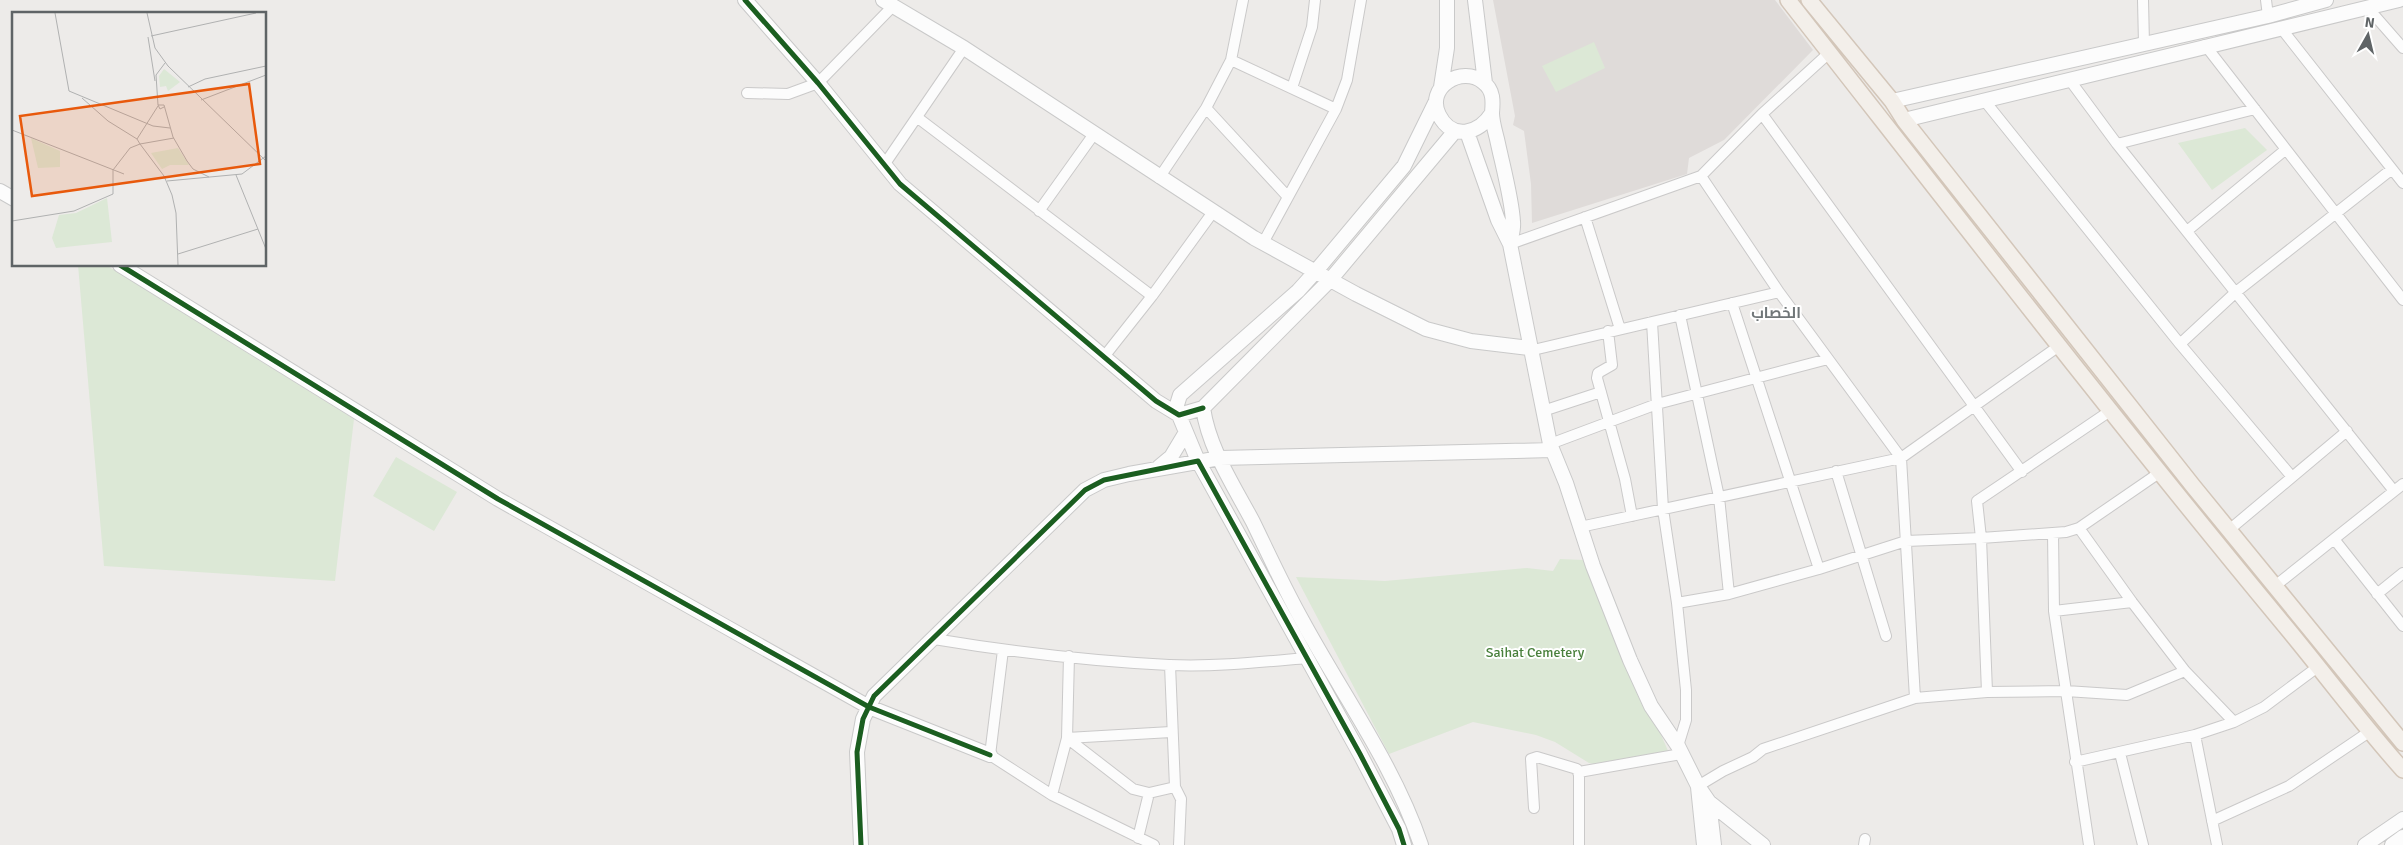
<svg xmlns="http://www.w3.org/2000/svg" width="2403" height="845" font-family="Signika,Cairo,sans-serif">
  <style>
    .education { fill: #dfdbd9 }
    .green { fill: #dce8d6 }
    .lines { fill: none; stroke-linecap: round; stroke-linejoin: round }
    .street-casing { stroke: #cac9c9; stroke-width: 12 }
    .secondary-casing { stroke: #c9c9c9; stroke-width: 16 }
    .primary-casing { stroke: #d3c6b9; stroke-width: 18 }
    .street { stroke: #fcfcfc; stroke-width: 10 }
    .secondary { stroke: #fcfcfc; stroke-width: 14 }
    .primary { stroke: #f3efea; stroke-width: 15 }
    .cycleway-casing { stroke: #fff; stroke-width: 8 }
    .cycleway { stroke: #1b5e20; stroke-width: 5 }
    .labels { text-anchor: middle; stroke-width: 4; stroke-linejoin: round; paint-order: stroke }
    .park-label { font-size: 14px; fill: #49803c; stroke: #fff }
    .neighbourhood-label { font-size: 15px; font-weight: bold; fill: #707678; stroke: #fff }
    .inset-road { fill: none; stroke: #b0b1b1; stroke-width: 1 }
    .view { fill: #e8590c; fill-opacity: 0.15; stroke: #e8590c; stroke-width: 2.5 }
    .inset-edge { fill: none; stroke: #5f6466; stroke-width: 2.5 }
  </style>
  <rect width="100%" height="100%" fill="#edebe9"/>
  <path class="education" d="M1493,0H1775L1813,50L1724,140L1689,158L1687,174L1532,223L1531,184L1524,131L1513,125L1515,116Z"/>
  <path class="green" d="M1594,42L1605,68L1556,92L1542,66Z
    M2245,128L2267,150L2212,190L2178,143Z
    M78,265H106L354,419L335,581L104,566Z
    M396,457L457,492L434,531L373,496Z
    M1560,559L1584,560L1669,753L1602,766L1589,763L1555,742L1536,735L1473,722L1389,754L1296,577L1385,581L1527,568L1553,571Z"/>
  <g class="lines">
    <defs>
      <path id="street" d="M2143,0L2144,44
        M2266,0L2268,16
        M2368,8L2403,48
        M2281,28L2403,183
        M2205,45L2403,300
        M1231,60L1336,109
        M2069,79L2117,144L2394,491
        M1292,88L1312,27L1315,0
        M747,93L788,94L818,83L893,6
        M1984,100L2180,344L2292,477
        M1206,108L1288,197
        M1762,114L2022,472
        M918,118L1152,296
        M2117,144L2255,109
        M884,165L964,48
        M1701,176L1779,292L1901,458L1915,698
        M1159,178L1206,108L1231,60L1243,0
        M1039,211L1094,134
        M1585,217L1620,329
        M2187,231L2285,150
        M1263,243L1336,109L1347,80L1361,0
        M1510,244L1701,176L1762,114L1829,53
        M1732,303L1819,569
        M1680,315L1719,497L1729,594
        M1652,322L1663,509L1677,603L1686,690V720L1678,746
        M1608,331L1612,365L1598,373L1597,378L1625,479L1632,516
        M2180,344L2236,292L2392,169
        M1529,351L1779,292
        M1103,358L1152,296L1213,212
        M1543,411L1601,392
        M1550,444L1657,404L1828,359
        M1836,471L1886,636
        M1580,527L1901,458L2059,346
        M2079,528L2132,602L2185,671L2234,722
        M2229,530L2347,431
        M2053,533L2054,611L2089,845
        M2334,539L2403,626
        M2275,586L2403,484
        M2377,594L2403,573
        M1677,603L1729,594L1819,569L1906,541L1981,538L2066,532L2079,528L2159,473
        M2054,611L2132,602
        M934,639C1012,652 1091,661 1169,665C1215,667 1261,662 1307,658
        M1003,650L990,755L1052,795L1154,845
        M1987,692L1981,538L1977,501L2110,411
        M2195,735L2234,722L2264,707L2319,666
        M1067,738L1133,789L1149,793L1175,787L1170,665
        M1067,738L1171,732
        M2120,753L2143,845
        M2075,762L2195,735L2217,845
        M1579,772L1681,754
        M1698,786L1723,771L1753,757L1763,749L1915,698L1987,692L2066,691L2127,695L2185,671
        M1175,787L1181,799L1179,845
        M1052,795L1067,738L1069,656
        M1534,808L1531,759L1537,757L1577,769L1579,775V845
        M2212,821L2289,786L2369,732
        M1138,838L1149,793
        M1864,845L1865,839"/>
      <path id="secondary" d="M745,0L818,83L900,184L1156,401L1179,415L1203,408
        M883,0L964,48L1254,238L1356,294L1426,329L1471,341L1529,348
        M1475,0L1485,83
        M1441,87L1447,48V0
        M1892,101L2268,16L2326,0
        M1492,113C1479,134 1452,141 1439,115C1425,87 1462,65 1483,82C1494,90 1493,102 1492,113C1492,121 1495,131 1497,139C1502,163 1512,199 1513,222C1514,229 1511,237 1510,244
        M1904,120L2399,0
        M1467,132L1498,220L1510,244L1550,444L1566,483L1593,566L1630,660L1651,706L1678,746L1698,786L1709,802L1763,845
        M0,191L14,199
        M120,265L498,499L869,707L990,755
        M1159,467L1171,457L1186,432
        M1698,787L1704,845
        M1709,802L1714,845
        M861,845L857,752L863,719L874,696L1085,490L1104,480L1129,474L1220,458L1552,450
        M1404,845L1399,829L1360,754L1198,461L1176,408L1180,395L1298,291L1316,271L1404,166L1436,101
        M1421,845C1394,765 1342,694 1302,620C1284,588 1269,555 1253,522C1234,486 1209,449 1203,408L1331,279L1455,131
        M2365,845L2403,819
        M2392,845L2403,837"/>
      <path id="primary" d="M1788,0C1951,208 2112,417 2281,621C2322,670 2360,722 2403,770
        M1809,0L1892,101L1904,120L2193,486L2403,743"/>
    </defs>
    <use href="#street" class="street-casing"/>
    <use href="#secondary" class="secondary-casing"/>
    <use href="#primary" class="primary-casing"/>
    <use href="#street" class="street"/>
    <use href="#secondary" class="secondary"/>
    <use href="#primary" class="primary"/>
    <defs>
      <path id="cycleway" d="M745,0L818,83L900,184L1156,401L1179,415L1203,408
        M120,265L498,499L869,707L990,755
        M861,845L857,752L863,719L874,696L1085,490L1104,480L1198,461L1360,754L1399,829L1404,845"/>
    </defs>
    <use href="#cycleway" class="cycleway-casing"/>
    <use href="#cycleway" class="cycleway"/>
  </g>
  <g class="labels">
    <g class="park-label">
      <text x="1535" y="657">Saihat Cemetery</text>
    </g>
    <g class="neighbourhood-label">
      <text x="1776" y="318">الخصاب</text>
    </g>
  </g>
  <g transform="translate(12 12)">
    <rect width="254" height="254" fill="#edebe9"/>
    <path d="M152,57L168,70L156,79L154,74L148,75L147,64ZM19,126L48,139V155L26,156ZM166,136L177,153H158L150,157L139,141ZM95,186L100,230L44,236L40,226L47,203L64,201Z" fill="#dce8d6"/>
    <path class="inset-road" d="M43,1L57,79L141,114L158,116M135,1L143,36L156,54L254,149M139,24L244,1M136,25L143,69M176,75L193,67L254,54M70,86L96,109L125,127M189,88L254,63M146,93L144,63L153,51M146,94L125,127L128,132L162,126M152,95L148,97L146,93H152L161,125L175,149L181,157L197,165M0,118L112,162M224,163L254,237M155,169L230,162L254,144M0,209L62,199L101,182V158L118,136L128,132L152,164L160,183L164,201L166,253M166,242L246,217"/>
    <path class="view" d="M237,72L248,152L20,184L8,104Z"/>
    <rect width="254" height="254" class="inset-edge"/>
  </g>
  <g transform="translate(2368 35) rotate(8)" stroke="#ffffff" stroke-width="4" paint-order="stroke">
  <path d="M0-4L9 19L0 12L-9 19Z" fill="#5f6466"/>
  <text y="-8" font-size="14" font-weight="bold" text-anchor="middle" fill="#5f6466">N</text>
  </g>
</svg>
